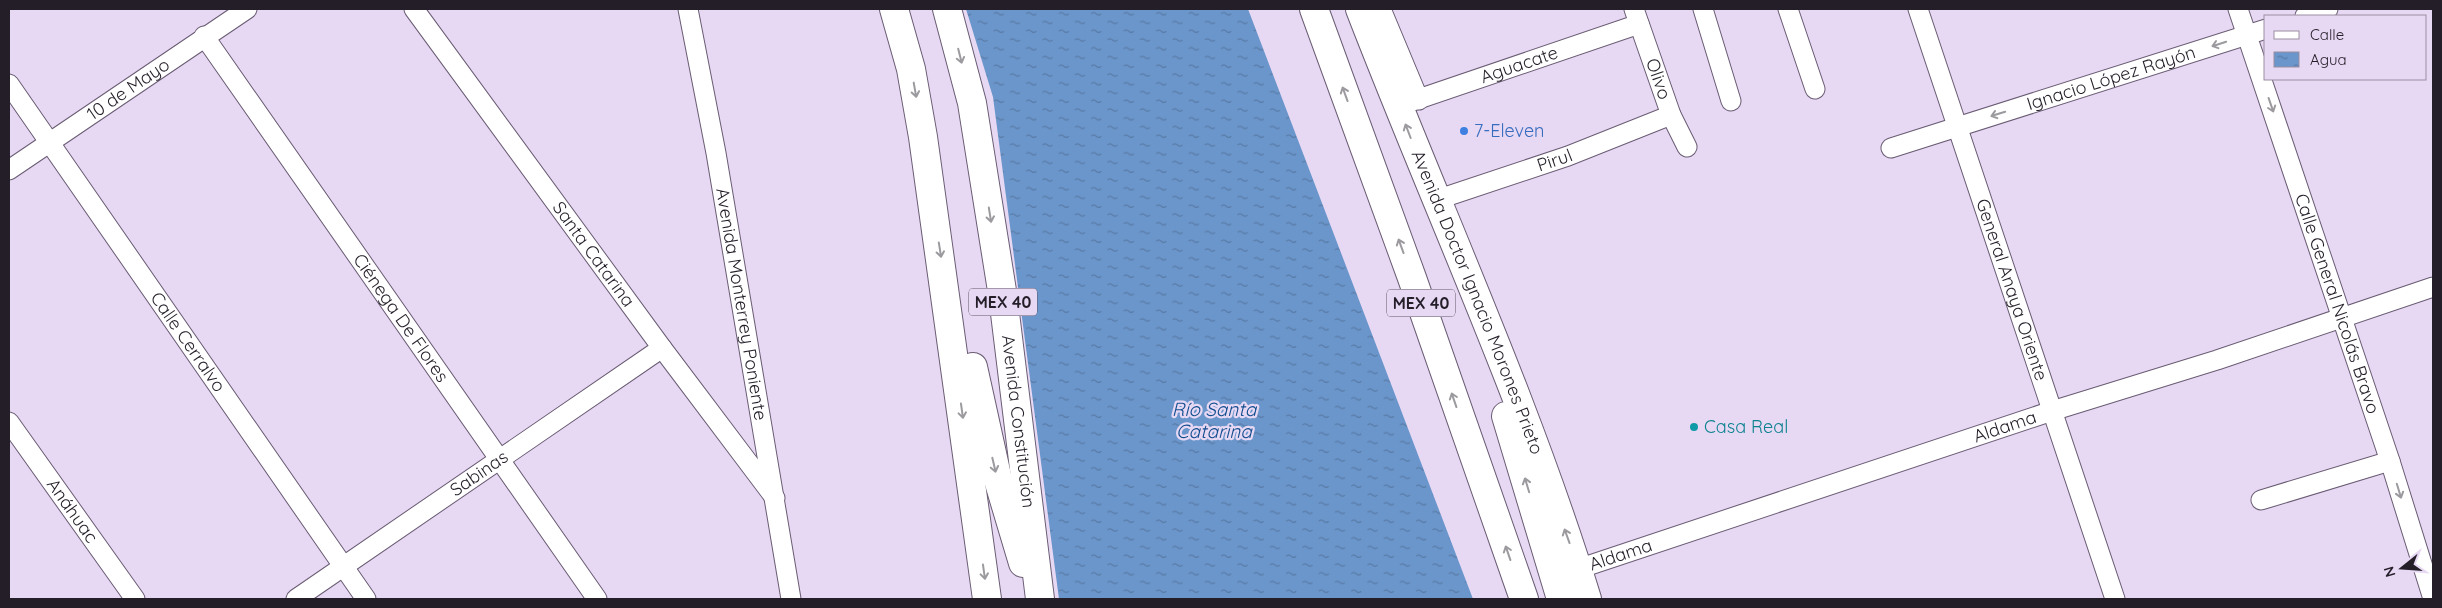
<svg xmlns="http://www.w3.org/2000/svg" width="2442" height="608" font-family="Quicksand,sans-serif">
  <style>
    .water { fill: url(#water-ripples) }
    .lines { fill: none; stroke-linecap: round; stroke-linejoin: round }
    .street-casing { stroke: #695c73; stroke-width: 21 }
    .highway-casing { stroke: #695c73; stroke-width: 30 }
    .street { stroke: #fff; stroke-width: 19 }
    .highway { stroke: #fff; stroke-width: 28 }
    .oneway { stroke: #9c9a9e }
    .shop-dot { fill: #3f7fe0; stroke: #e7d8f3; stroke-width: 2 }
    .culture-dot { fill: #0f9aa8; stroke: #e7d8f3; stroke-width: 2 }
    .labels { text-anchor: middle; stroke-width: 4.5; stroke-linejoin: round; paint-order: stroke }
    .shield { fill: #e7d8f3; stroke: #5e5665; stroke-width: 1 }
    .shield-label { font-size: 16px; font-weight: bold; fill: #241e28 }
    .street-label { font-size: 18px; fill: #241e28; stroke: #e7d8f3 }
    .shop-label { font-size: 18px; fill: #366cbe; stroke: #e7d8f3; text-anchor: start }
    .culture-label { font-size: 18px; fill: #0d838f; stroke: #e7d8f3; text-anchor: start }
    .water-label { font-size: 19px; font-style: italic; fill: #104d8e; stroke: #e7d8f3 }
  </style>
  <defs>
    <pattern id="water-ripples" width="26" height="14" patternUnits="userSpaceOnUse" patternTransform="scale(1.25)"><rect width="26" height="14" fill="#6b96cb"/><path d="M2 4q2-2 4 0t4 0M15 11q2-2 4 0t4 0" fill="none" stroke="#587aa5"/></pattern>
  </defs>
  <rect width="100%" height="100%" fill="#e7d8f3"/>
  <path class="water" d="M966,9H1248L1473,599H1059L993,97Z"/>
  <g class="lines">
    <defs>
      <g id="street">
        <path id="s1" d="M414,9L662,348L775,498"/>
        <path id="s2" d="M688,9L716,153L791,599"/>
        <path d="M1381,9L1419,100"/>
        <path id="s3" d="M1634,9L1671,115L1687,147"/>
        <path d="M1703,9L1731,101"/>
        <path d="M1788,9L1815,89"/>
        <path id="s4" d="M1918,9L2115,599"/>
        <path id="s5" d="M2238,9L2390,461L2433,599"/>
        <path d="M2305,16L2328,9"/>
        <path id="s6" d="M204,36L597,599"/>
        <path id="s7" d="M9,84L366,599"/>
        <path id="s8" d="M1398,106L1639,24"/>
        <path id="s9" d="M1891,148L2266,29"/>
        <path id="s10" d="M9,170L247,9"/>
        <path id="s11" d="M1436,200L1568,156L1671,115"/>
        <path id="s12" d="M9,422L135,599"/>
        <path d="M2261,500L2390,461"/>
        <path id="s13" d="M1578,569L2052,411L2217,360L2433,287"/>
        <path id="s14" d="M296,599L662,348"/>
      </g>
      <g id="highway">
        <path d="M894,9L911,69L923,137L987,599"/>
        <path id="s15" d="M947,9L972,103L1003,297L1040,599"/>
        <path d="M1314,9L1412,278L1524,599"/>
        <path id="s16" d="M1360,9C1436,206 1525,397 1587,599"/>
        <path d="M973,367L997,476L1023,563"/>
        <path d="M1506,416L1561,599"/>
      </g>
    </defs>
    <use href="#street" class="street-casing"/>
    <use href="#highway" class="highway-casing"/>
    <use href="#street" class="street"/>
    <use href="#highway" class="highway"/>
  </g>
  <defs><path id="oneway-shaft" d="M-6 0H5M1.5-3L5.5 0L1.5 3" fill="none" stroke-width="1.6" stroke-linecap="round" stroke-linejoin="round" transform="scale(1.25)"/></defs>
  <g class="oneway">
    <use href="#oneway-shaft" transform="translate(2219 44) rotate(162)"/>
    <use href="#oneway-shaft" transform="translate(960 56) rotate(76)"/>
    <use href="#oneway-shaft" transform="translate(915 90) rotate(80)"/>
    <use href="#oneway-shaft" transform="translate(1345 94) rotate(-110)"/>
    <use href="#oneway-shaft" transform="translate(2271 105) rotate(71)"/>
    <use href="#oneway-shaft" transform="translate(1998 114) rotate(163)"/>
    <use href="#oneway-shaft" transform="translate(1408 131) rotate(-111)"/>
    <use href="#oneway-shaft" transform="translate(990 215) rotate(81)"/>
    <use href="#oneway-shaft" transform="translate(1401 246) rotate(-110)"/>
    <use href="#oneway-shaft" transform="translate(940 250) rotate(81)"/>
    <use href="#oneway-shaft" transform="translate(1454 400) rotate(-109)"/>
    <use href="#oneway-shaft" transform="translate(962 411) rotate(82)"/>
    <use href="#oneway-shaft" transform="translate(994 465) rotate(77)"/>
    <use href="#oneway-shaft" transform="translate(1527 485) rotate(-107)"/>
    <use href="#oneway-shaft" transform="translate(2399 491) rotate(73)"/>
    <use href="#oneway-shaft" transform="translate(1567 536) rotate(-110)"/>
    <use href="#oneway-shaft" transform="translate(1508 553) rotate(-109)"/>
    <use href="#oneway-shaft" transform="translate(984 572) rotate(82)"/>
  </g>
  <circle class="shop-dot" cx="1464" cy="131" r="5"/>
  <circle class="culture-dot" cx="1694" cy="427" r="5"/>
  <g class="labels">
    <g class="shield">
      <rect x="969" y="288.5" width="68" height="27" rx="4"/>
      <rect x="1387" y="289.5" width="68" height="27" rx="4"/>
    </g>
    <g class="shield-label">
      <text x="1003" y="308">MEX 40</text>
      <text x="1421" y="309">MEX 40</text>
    </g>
    <g class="street-label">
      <text dy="6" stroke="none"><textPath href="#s8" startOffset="128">Aguacate</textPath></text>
      <text dy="6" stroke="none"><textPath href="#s9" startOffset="231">Ignacio López Rayón</textPath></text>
      <text dy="6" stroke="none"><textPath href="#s3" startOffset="74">Olivo</textPath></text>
      <text dy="6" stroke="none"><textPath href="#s10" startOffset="144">10 de Mayo</textPath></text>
      <text dy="6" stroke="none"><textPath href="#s11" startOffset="125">Pirul</textPath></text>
      <text dy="6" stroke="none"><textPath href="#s1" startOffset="304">Santa Catarina</textPath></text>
      <text dy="6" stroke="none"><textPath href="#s4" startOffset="296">General Anaya Oriente</textPath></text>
      <text dy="6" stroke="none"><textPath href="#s16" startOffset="316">Avenida Doctor Ignacio Morones Prieto</textPath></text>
      <text dy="6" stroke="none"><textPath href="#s5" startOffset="311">Calle General Nicolás Bravo</textPath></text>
      <text dy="6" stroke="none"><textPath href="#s2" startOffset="300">Avenida Monterrey Poniente</textPath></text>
      <text dy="6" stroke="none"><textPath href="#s6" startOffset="344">Ciénega De Flores</textPath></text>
      <text dy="6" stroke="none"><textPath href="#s7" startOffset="314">Calle Cerralvo</textPath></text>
      <text dy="6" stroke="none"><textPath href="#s15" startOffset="419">Avenida Constitución</textPath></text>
      <text dy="6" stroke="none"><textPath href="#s13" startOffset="450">Aldama</textPath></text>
      <text dy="6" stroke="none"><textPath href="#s14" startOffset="222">Sabinas</textPath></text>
      <text dy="6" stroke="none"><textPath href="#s12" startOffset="109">Anáhuac</textPath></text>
      <text dy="6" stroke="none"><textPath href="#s13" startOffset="45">Aldama</textPath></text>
    </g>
    <g class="shop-label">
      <text x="1474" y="137">7-Eleven</text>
    </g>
    <g class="culture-label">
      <text x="1704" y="433">Casa Real</text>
    </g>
    <g class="water-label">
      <text x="1214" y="416">Río Santa<tspan x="1214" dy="22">Catarina</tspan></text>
    </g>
  </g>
  <rect width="2442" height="608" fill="none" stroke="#241e28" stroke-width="20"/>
  <rect x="2264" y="15" width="162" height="65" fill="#e7d8f3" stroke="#998ea2"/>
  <rect x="2274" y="31" width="25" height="8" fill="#ffffff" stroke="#998ea2"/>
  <text x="2310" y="40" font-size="15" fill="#241e28">Calle</text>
  <rect x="2274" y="52" width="25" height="15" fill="url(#water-ripples)" stroke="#998ea2"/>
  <text x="2310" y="65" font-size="15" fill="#241e28">Agua</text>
  <g transform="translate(2402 568) rotate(253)" stroke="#e7d8f3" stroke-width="4" paint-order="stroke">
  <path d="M0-4L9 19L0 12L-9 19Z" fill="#241e28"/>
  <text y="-8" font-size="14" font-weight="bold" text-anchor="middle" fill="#241e28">N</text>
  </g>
</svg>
